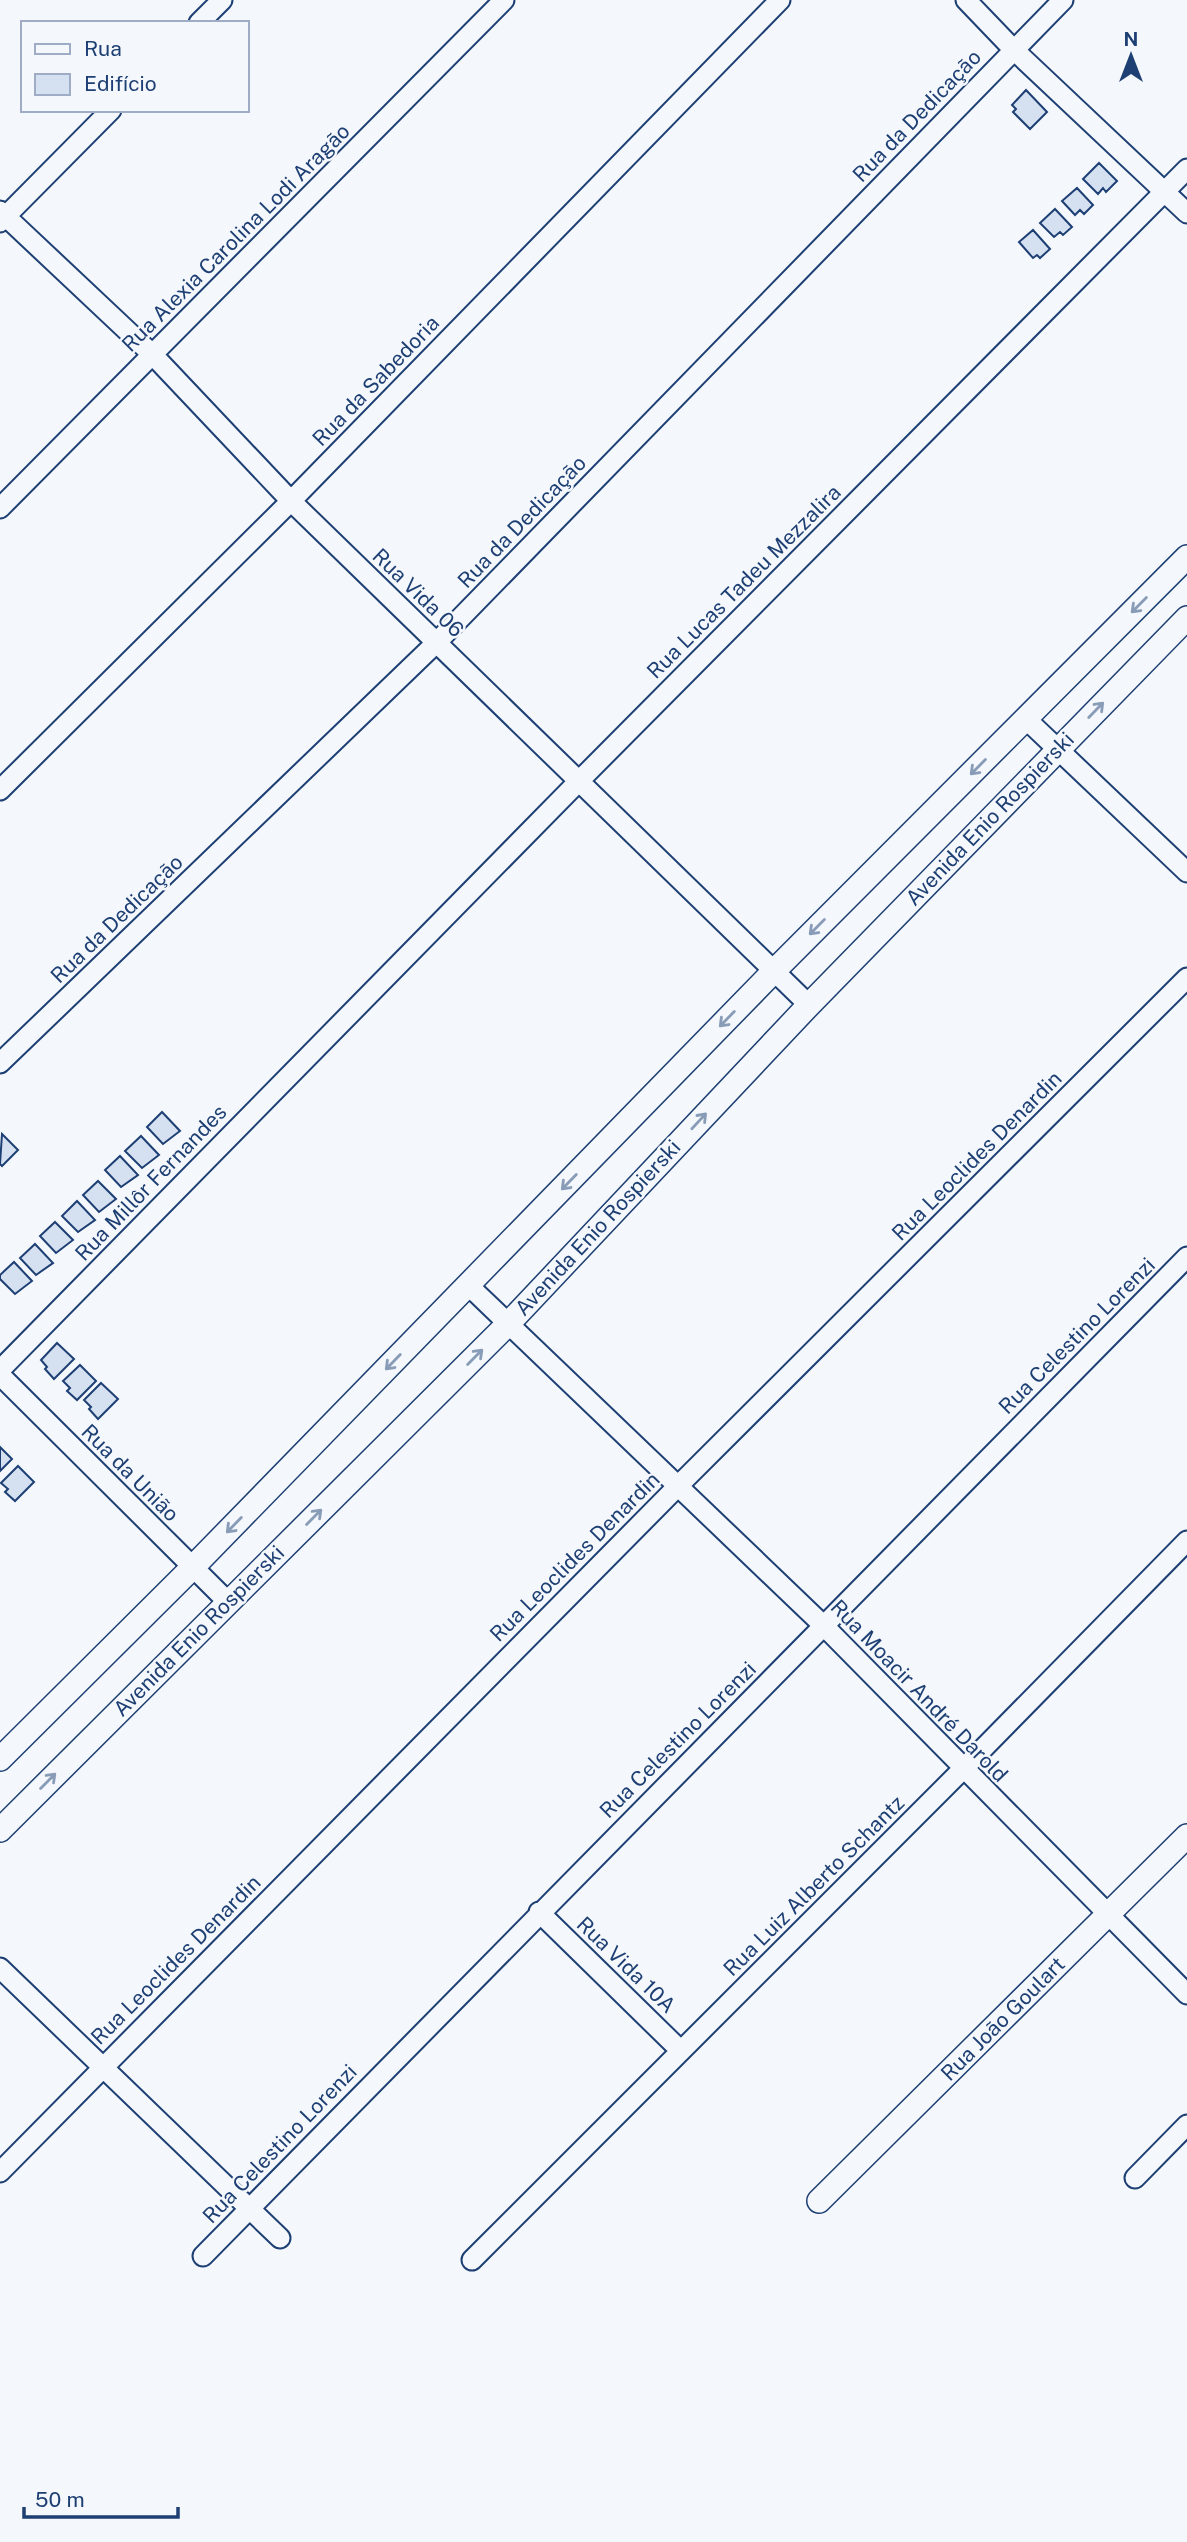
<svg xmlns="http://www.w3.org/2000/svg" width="1187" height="2542" font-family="'Public Sans',sans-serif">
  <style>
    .building { fill: #d5e0f0; stroke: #1d3f73; stroke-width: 2 }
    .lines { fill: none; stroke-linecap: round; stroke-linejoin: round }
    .minor-casing { stroke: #1d3f73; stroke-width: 23 }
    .tertiary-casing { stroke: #1d3f73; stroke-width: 26 }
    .minor { stroke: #f4f7fb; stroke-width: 19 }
    .tertiary { stroke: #f4f7fb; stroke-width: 23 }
    .oneway { stroke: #889bb7 }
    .labels { text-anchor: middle; stroke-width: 5; stroke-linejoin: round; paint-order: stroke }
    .street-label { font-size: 21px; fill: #1d3f73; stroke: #f4f7fb }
  </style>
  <rect width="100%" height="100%" fill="#f4f7fb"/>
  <path class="building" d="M1026,90L1047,112L1030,129L1013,112L1016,109L1012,105Z
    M1099,163L1117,181L1106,192L1103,188L1098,194L1083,179Z
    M1077,188L1093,205L1084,214L1080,210L1075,215L1062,201Z
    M1055,209L1072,227L1063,235L1060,232L1054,237L1040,223Z
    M1033,230L1050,249L1040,258L1037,255L1033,258L1019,242Z
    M162,1112L180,1131L163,1144L147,1127Z
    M2,1134L18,1150L2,1166L0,1164Z
    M141,1136L159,1155L142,1168L125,1151Z
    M120,1156L138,1175L121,1187L105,1170Z
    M98,1181L116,1199L99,1212L83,1195Z
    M77,1201L95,1220L78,1232L62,1216Z
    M55,1222L73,1240L56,1253L40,1236Z
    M35,1244L53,1263L36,1275L20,1258Z
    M14,1262L32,1281L15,1294L0,1279V1275Z
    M57,1343L74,1359L54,1379L45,1369L47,1367L41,1360Z
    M80,1365L96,1381L77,1400L67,1391L70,1388L63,1381Z
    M101,1383L118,1399L98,1419L89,1409L91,1407L84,1400Z
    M0,1447L12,1459L0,1471Z
    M18,1466L34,1482L15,1501L5,1492L8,1489L1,1483Z"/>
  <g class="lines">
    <defs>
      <path id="minor" d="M966,0L1013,49L1187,213
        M199,23L222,0
        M0,211L153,355L291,501L809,1005
        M0,222L111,110
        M0,508L504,0
        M1026,719L1187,872
        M0,790L291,501L780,0
        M0,1063L436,643L1063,0
        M468,1285L824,1626L1187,1994
        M0,1370L580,780L1187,169
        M0,1375L228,1602
        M539,1912L681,2051
        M0,1968L280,2238
        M0,2172L679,1485L1187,978
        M1135,2178L1187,2125
        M203,2256L1187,1257
        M472,2260L963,1769L1187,1541"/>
      <path id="tertiary" d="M0,1759L193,1567L775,970L1187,557
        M0,1830L508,1324L809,1005L1187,618
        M819,2201L1187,1836"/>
    </defs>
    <use href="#minor" class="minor-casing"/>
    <use href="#tertiary" class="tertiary-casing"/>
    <use href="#minor" class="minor"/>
    <use href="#tertiary" class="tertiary"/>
  </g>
  <defs><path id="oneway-shaft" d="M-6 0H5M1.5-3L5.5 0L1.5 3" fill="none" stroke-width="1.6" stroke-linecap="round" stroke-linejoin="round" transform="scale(1.75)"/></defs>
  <g class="oneway">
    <use href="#oneway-shaft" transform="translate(1139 605) rotate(135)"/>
    <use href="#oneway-shaft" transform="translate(1096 710) rotate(-46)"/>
    <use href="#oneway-shaft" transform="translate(978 767) rotate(135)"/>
    <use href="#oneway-shaft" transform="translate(817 927) rotate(135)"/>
    <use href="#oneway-shaft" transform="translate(727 1019) rotate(134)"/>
    <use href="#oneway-shaft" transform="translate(699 1121) rotate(-47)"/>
    <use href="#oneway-shaft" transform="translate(569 1182) rotate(134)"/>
    <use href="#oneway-shaft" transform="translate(475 1357) rotate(-45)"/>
    <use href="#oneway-shaft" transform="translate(393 1362) rotate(134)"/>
    <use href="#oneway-shaft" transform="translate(314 1517) rotate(-45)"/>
    <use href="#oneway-shaft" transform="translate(234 1525) rotate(134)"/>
    <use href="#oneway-shaft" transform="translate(48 1781) rotate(-45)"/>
  </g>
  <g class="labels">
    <g class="street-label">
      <text transform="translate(917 116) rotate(-46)" y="7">Rua da Dedicação</text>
      <text transform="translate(236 238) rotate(-45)" y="7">Rua Alexia Carolina Lodi Aragão</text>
      <text transform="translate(376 381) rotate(-46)" y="7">Rua da Sabedoria</text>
      <text transform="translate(522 522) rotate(-46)" y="7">Rua da Dedicação</text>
      <text transform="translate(744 582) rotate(-45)" y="7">Rua Lucas Tadeu Mezzalira</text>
      <text transform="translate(418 593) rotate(44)" y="7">Rua Vida 06</text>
      <text transform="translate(990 819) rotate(-46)" y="7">Avenida Enio Rospierski</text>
      <text transform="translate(117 919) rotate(-44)" y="7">Rua da Dedicação</text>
      <text transform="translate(977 1156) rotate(-45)" y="7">Rua Leoclides Denardin</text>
      <text transform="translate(151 1183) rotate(-46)" y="7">Rua Millôr Fernandes</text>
      <text transform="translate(598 1228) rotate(-47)" y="7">Avenida Enio Rospierski</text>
      <text transform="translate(1077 1336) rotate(-45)" y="7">Rua Celestino Lorenzi</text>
      <text transform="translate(130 1473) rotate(45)" y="7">Rua da União</text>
      <text transform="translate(575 1557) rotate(-45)" y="7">Rua Leoclides Denardin</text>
      <text transform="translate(199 1631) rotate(-45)" y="7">Avenida Enio Rospierski</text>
      <text transform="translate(919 1691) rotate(46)" y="7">Rua Moacir André Darold</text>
      <text transform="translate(678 1740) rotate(-45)" y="7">Rua Celestino Lorenzi</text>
      <text transform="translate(814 1886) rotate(-45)" y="7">Rua Luiz Alberto Schantz</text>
      <text transform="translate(176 1960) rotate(-45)" y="7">Rua Leoclides Denardin</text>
      <text transform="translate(626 1965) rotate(44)" y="7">Rua Vida 10A</text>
      <text transform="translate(1003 2019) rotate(-45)" y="7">Rua João Goulart</text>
      <text transform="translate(280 2144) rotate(-46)" y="7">Rua Celestino Lorenzi</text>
    </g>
  </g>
  <rect x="21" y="21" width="228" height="91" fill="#f4f7fb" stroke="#9eadc5" stroke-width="2"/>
  <rect x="35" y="44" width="35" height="10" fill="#f4f7fb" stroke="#9eadc5" stroke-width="2"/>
  <text x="84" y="56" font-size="21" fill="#1d3f73">Rua</text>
  <rect x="35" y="74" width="35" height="21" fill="#d5e0f0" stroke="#9eadc5" stroke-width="2"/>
  <text x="84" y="91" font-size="21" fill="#1d3f73">Edifício</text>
  <g transform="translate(1131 56)" stroke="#f4f7fb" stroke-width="5" paint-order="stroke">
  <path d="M0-5L12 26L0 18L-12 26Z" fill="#1d3f73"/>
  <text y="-10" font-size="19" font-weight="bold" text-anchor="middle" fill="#1d3f73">N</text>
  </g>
  <path d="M24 2507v10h154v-10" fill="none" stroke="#1d3f73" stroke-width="3.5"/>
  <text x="35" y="2507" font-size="21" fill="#1d3f73" stroke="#f4f7fb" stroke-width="5" paint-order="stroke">50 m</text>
</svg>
